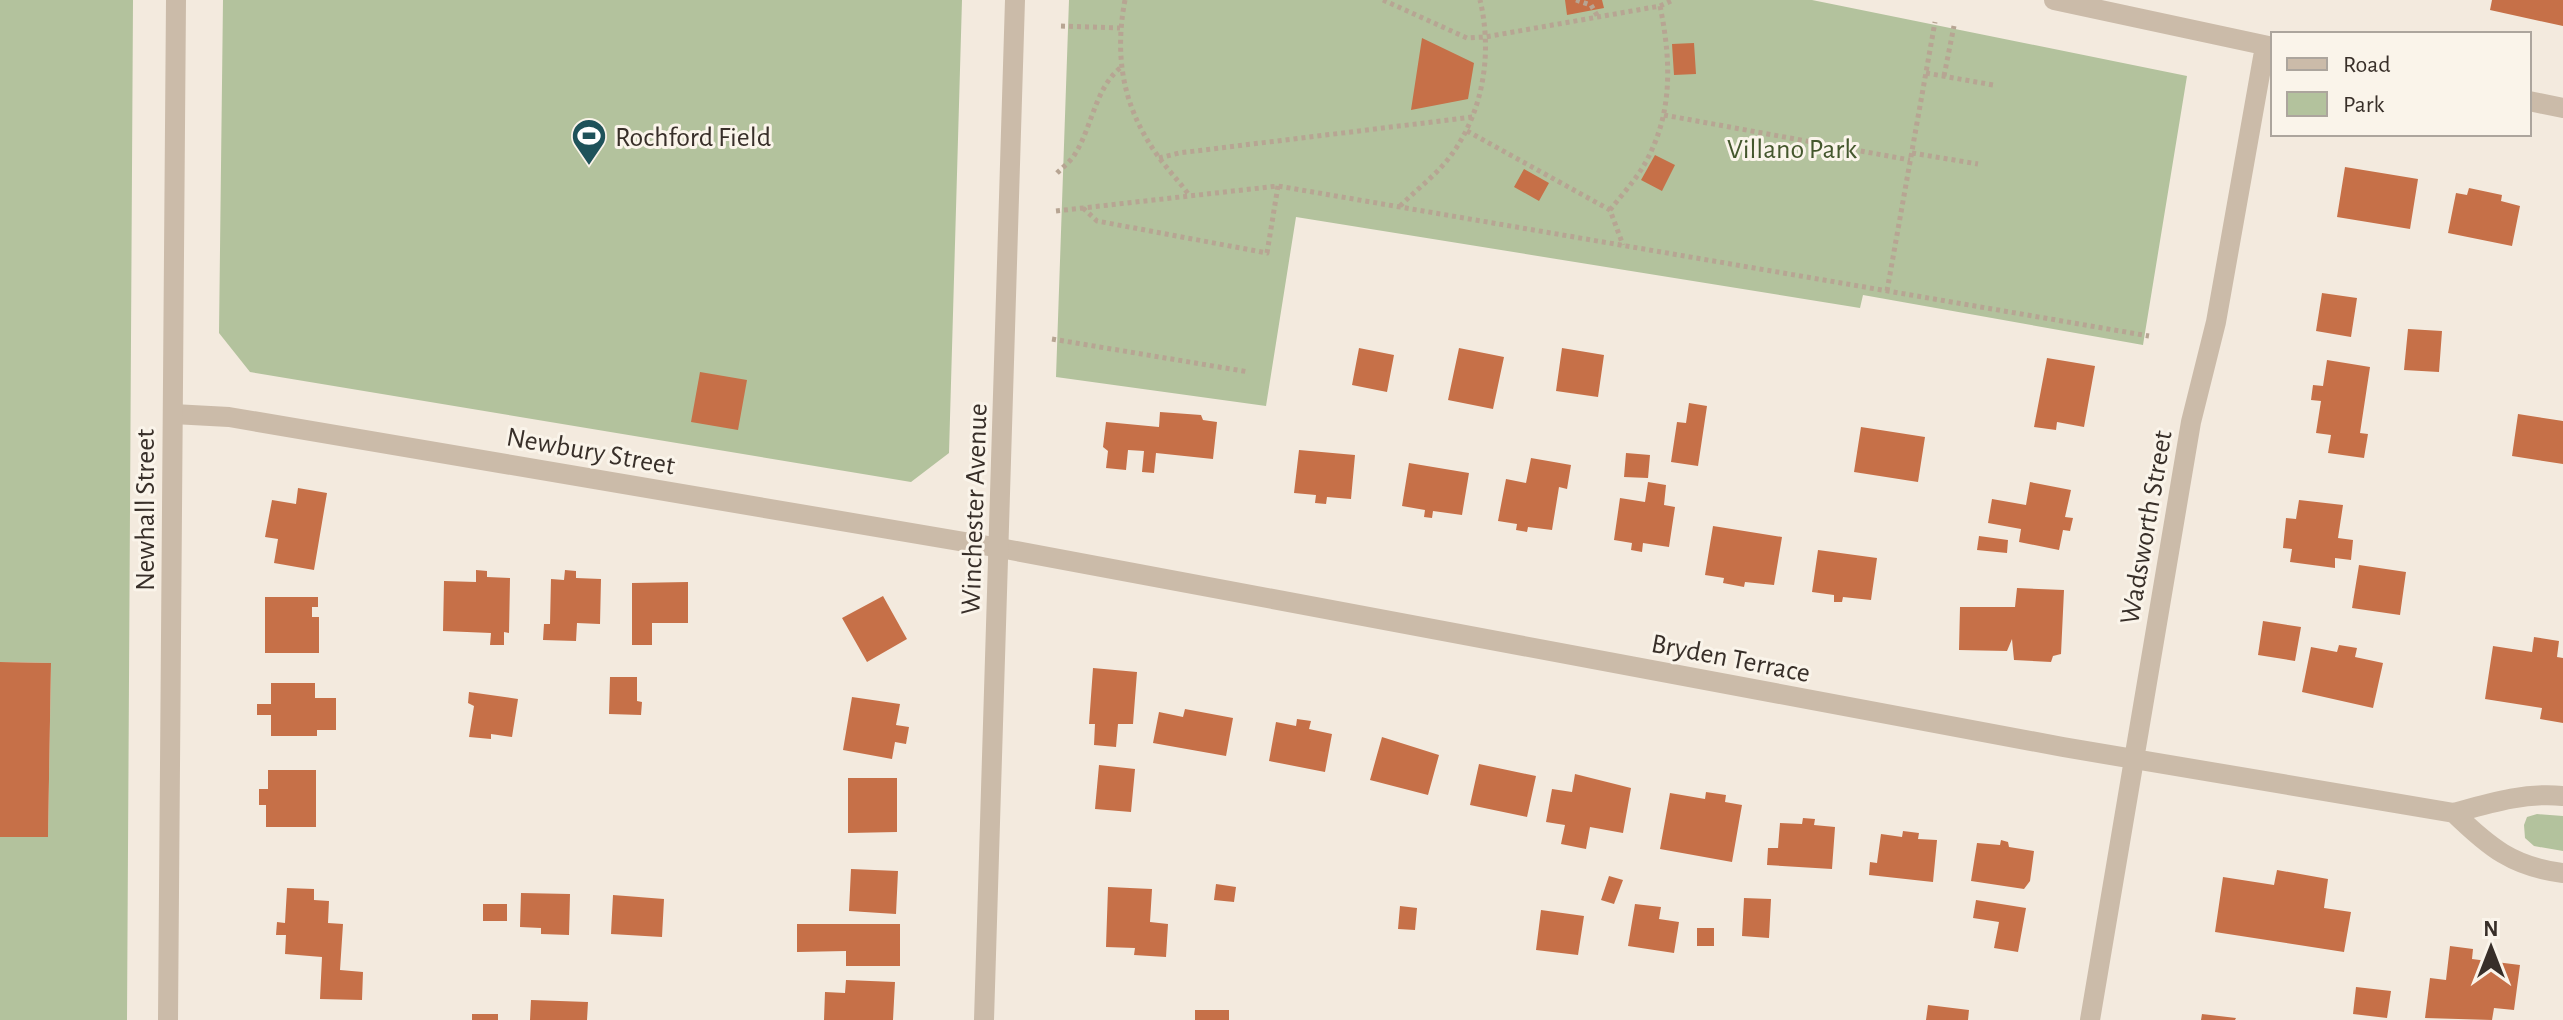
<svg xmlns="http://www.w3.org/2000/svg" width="2563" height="1020" font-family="'Alegreya Sans',sans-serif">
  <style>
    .green { fill: #b3c29d }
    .building { fill: #c67048 }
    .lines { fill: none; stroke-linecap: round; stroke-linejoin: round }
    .path { stroke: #b7a593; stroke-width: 5; stroke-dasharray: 4 4; stroke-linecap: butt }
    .minor { stroke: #cbbba9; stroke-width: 20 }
    .tertiary { stroke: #cbbba9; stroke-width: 20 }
    .labels { text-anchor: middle; stroke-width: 6; stroke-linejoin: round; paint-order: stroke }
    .poi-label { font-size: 28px; fill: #382f29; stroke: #faf4ea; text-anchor: start }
    .park-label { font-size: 28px; fill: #44572d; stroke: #faf4ea }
    .street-label { font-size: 28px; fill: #382f29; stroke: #faf4ea }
  </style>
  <rect width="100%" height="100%" fill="#f3eade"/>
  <path class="green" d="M0,0H133L127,1020H0V837H48L51,663L0,662Z
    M223,0H962L949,453L911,482L250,372L219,333Z
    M1069,0H1812L2187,76L2143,345L1863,295L1860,308L1296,217L1266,406L1056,377Z
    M2537,814L2563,816V851L2534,846L2525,838L2524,825L2527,817Z"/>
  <path class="building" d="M1565,0H1602L1604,8L1567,15Z
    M2492,0H2563V26L2490,10Z
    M1422,38L1474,63L1468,99L1411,110Z
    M1694,43L1696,74L1674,75L1672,44Z
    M1655,155L1675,165L1662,191L1641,180Z
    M2345,167L2418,179L2410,229L2337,217Z
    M1524,169L1549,183L1539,201L1514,187Z
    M2469,188L2502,195L2501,201L2520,206L2512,246L2448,233L2456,193L2467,195Z
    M2322,293L2357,298L2351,337L2316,331Z
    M2408,329L2442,331L2439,372L2404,370Z
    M1359,348L1394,355L1387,392L1352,385Z
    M1459,348L1504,357L1493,409L1448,400Z
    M1562,348L1604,355L1598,397L1556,391Z
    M2047,358L2095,366L2084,427L2057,422L2056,430L2034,427Z
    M2327,360L2370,367L2360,433L2368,434L2364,458L2328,453L2331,435L2316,433L2321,401L2311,400L2313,385L2323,386Z
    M700,372L747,380L738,430L691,422Z
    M1689,403L1707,406L1698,466L1671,462L1677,422L1686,423Z
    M1160,412L1201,415L1203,420L1217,422L1213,459L1156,453L1154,473L1142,472L1144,451L1128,450L1126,470L1106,468L1108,451L1103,447L1106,422L1159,427Z
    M2518,414L2563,421V464L2512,456Z
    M1861,427L1925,437L1918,482L1854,472Z
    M1299,450L1355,455L1351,499L1327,497L1326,504L1315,503L1316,495L1294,493Z
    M1626,453L1650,455L1648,478L1624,477Z
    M1531,458L1571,465L1567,489L1559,487L1552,530L1528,527L1527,532L1516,530L1517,524L1498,521L1506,479L1526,483Z
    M1409,463L1469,473L1462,515L1433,511L1432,518L1424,517L1425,510L1402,506Z
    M1648,482L1666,485L1664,505L1675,507L1669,547L1643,543L1642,552L1631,550L1632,543L1614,540L1620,498L1645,502Z
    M2030,482L2071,490L2065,517L2073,518L2070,531L2063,530L2059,550L2019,542L2021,529L1988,523L1992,499L2026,505Z
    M298,488L327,493L314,570L274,563L278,539L265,537L272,500L296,504Z
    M2299,500L2343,505L2338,538L2353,540L2351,560L2335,558V568L2290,562L2292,549L2283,548L2286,518L2296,519Z
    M1713,526L1782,537L1774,585L1745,582L1744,587L1723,583L1724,578L1705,575Z
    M1979,536L2008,540L2007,553L1977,550Z
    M1818,550L1877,558L1871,600L1843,597L1842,602H1834V595L1812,592Z
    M2359,565L2406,572L2400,615L2352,608Z
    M476,570L487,571V577L510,578L509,633L504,632V645H490L491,633L443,631L444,581L476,582Z
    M565,570L576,571V578L601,579L600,624L577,623L576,641L543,640L544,624H550L551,579L564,580Z
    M688,582V623H652V645H632V583Z
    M2017,588L2064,590L2061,654L2053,656L2051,662L2014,660L2012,639L2007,651L1959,650L1960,607H2015Z
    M883,596L907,639L867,662L842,618Z
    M265,597H318V607H312V617H319V653H265Z
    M2263,621L2301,627L2295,661L2258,655Z
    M2534,637L2559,641L2557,657L2563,658V723L2540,719L2542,708L2485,699L2493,646L2532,652Z
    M2339,645L2357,648L2355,657L2383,663L2373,708L2302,692L2311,647L2337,652Z
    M0,662L51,663L48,837H0Z
    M1093,668L1137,672L1133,724H1118L1116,747L1094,745L1095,724H1089Z
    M610,677H637V701L642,702L641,715L609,714Z
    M271,683H315V698H336V730H317V736H271V715H257V704H271Z
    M469,692L518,699L512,737L491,734V739L469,737L474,706L468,703Z
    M852,697L900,704L896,725L909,727L906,744L895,742L892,759L843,750Z
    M1185,709L1233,718L1226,756L1153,743L1159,712L1183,717Z
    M1297,719L1311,721L1309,729L1332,734L1325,772L1269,761L1276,722L1296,726Z
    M1382,737L1439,755L1428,795L1370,780Z
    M1479,764L1536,776L1527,817L1470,805Z
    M1099,765L1135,769L1131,812L1095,809Z
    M268,770H316V827H266V805H259V789H268Z
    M1575,774L1631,788L1623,833L1590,827L1586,849L1561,844L1565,825L1546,822L1552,789L1572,792Z
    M848,778H897V832L848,833Z
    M1706,792L1726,795L1725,802L1742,805L1732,862L1660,849L1670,793L1705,799Z
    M1803,818L1815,819L1814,825L1835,827L1832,869L1767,865L1768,848H1778L1780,823L1802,824Z
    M1903,831L1919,833L1918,839L1937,840L1933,882L1869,875L1870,862L1877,863L1881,834L1902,837Z
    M2001,840L2008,842L2009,847L2034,851L2030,881L2024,889L1971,881L1977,843L2000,845Z
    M851,869L898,871L896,914L849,911Z
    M2277,870L2328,879L2324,908L2351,912L2344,952L2215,932L2223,877L2274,885Z
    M1609,876L1623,880L1614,904L1601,900Z
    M1216,884L1236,887L1234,902L1214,900Z
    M1108,887L1152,889L1150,922L1168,924L1166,957L1134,955L1135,948L1106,947Z
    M287,888L314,889V900L329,901L328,923L343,924L340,970L363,972L362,1000L320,999L322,957L285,954L286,935H276L277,922L285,923Z
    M521,893L570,894L569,935L541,934V928L520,927Z
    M613,895L664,899L662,937L611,934Z
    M1744,898L1771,899L1769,938L1742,936Z
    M1976,900L2026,908L2018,952L1994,948L1999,922L1973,918Z
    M483,904H507V921H483Z
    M1635,904L1661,907L1659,919L1679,922L1674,953L1628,946Z
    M1400,906L1417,908L1415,930L1398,929Z
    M1541,910L1584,916L1578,955L1536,950Z
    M797,924H900V966H846V951L797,952Z
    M1697,928H1714V946H1697Z
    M2450,946L2473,949L2472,959L2520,965L2514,1010L2494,1008L2492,1020L2425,1018L2430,978L2446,980Z
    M846,980L895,982L893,1020H824L825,992L845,993Z
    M2356,987L2391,991L2387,1018L2353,1014Z
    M531,1000L588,1002L587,1020H530Z
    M1928,1005L1969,1010L1968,1020H1926Z
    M1195,1010H1229V1020H1195Z
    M472,1014H498V1020H472Z
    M2202,1014L2236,1018L2235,1020H2201Z"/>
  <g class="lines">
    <path class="path" d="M1125,0C1114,57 1123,108 1158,156C1167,169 1179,181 1189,195
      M1383,0L1467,38L1485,37L1660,6L1673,0
      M1576,0L1591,5L1598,17
      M1061,26L1120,28
      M1926,73L1993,85
      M1944,76L1954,26
      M1664,115L1910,160
      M1467,131L1610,210L1623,245
      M1912,153L1978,164
      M1159,158L1179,153L1473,117
      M1057,173C1063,167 1071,161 1075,154C1092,127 1095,89 1120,68
      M1400,206C1416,190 1435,176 1449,158C1483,114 1493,54 1480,0
      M1083,208L1097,221L1267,253L1278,186
      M1610,210C1620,197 1632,184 1641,170C1673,119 1672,64 1660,6
      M1056,211L1278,186L2149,336
      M1887,291L1935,22
      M1052,339L1249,372"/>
    <path class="minor" d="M2054,0L2273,47
      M2529,101L2563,108
      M173,414L229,417L1000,548L2063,747L2454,813C2490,803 2526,792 2563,796
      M2454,813C2489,847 2513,867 2563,873
      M2090,1020L2191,422L2216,322L2265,46"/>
    <path class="tertiary" d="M168,1020L176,0
      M984,1020L1015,0"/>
  </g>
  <defs>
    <symbol id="stadium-pin" viewBox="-11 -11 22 30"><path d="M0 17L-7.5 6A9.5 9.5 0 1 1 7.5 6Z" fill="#1e525a" stroke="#faf4ea"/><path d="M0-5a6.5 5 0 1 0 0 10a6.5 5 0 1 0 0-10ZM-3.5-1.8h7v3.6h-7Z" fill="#fff"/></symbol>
  </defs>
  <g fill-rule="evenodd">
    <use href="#stadium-pin" x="569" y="116" width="40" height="54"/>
  </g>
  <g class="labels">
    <g class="poi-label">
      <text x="615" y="146">Rochford Field</text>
    </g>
    <g class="park-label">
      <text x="1792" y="158">Villano Park</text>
    </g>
    <g class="street-label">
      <text transform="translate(591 450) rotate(10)" y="10">Newbury Street</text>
      <text transform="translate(973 509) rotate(-88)" y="10">Winchester Avenue</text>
      <text transform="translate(144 510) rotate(-90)" y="10">Newhall Street</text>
      <text transform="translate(2145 527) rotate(-80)" y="10">Wadsworth Street</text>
      <text transform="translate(1731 657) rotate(11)" y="10">Bryden Terrace</text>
    </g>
  </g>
  <rect x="2271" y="32" width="260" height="104" fill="#faf4ea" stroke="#aca59d" stroke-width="2"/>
  <rect x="2287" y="58" width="40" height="12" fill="#cbbba9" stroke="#aca59d" stroke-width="2"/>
  <text x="2343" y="72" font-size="24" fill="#382f29">Road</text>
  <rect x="2287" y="92" width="40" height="24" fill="#b3c29d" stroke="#aca59d" stroke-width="2"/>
  <text x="2343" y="112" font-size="24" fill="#382f29">Park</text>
  <g transform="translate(2491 948)" stroke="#faf4ea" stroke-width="6" paint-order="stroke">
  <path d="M0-6L14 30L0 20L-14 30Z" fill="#382f29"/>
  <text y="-12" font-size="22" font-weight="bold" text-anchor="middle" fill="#382f29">N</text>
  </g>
</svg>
